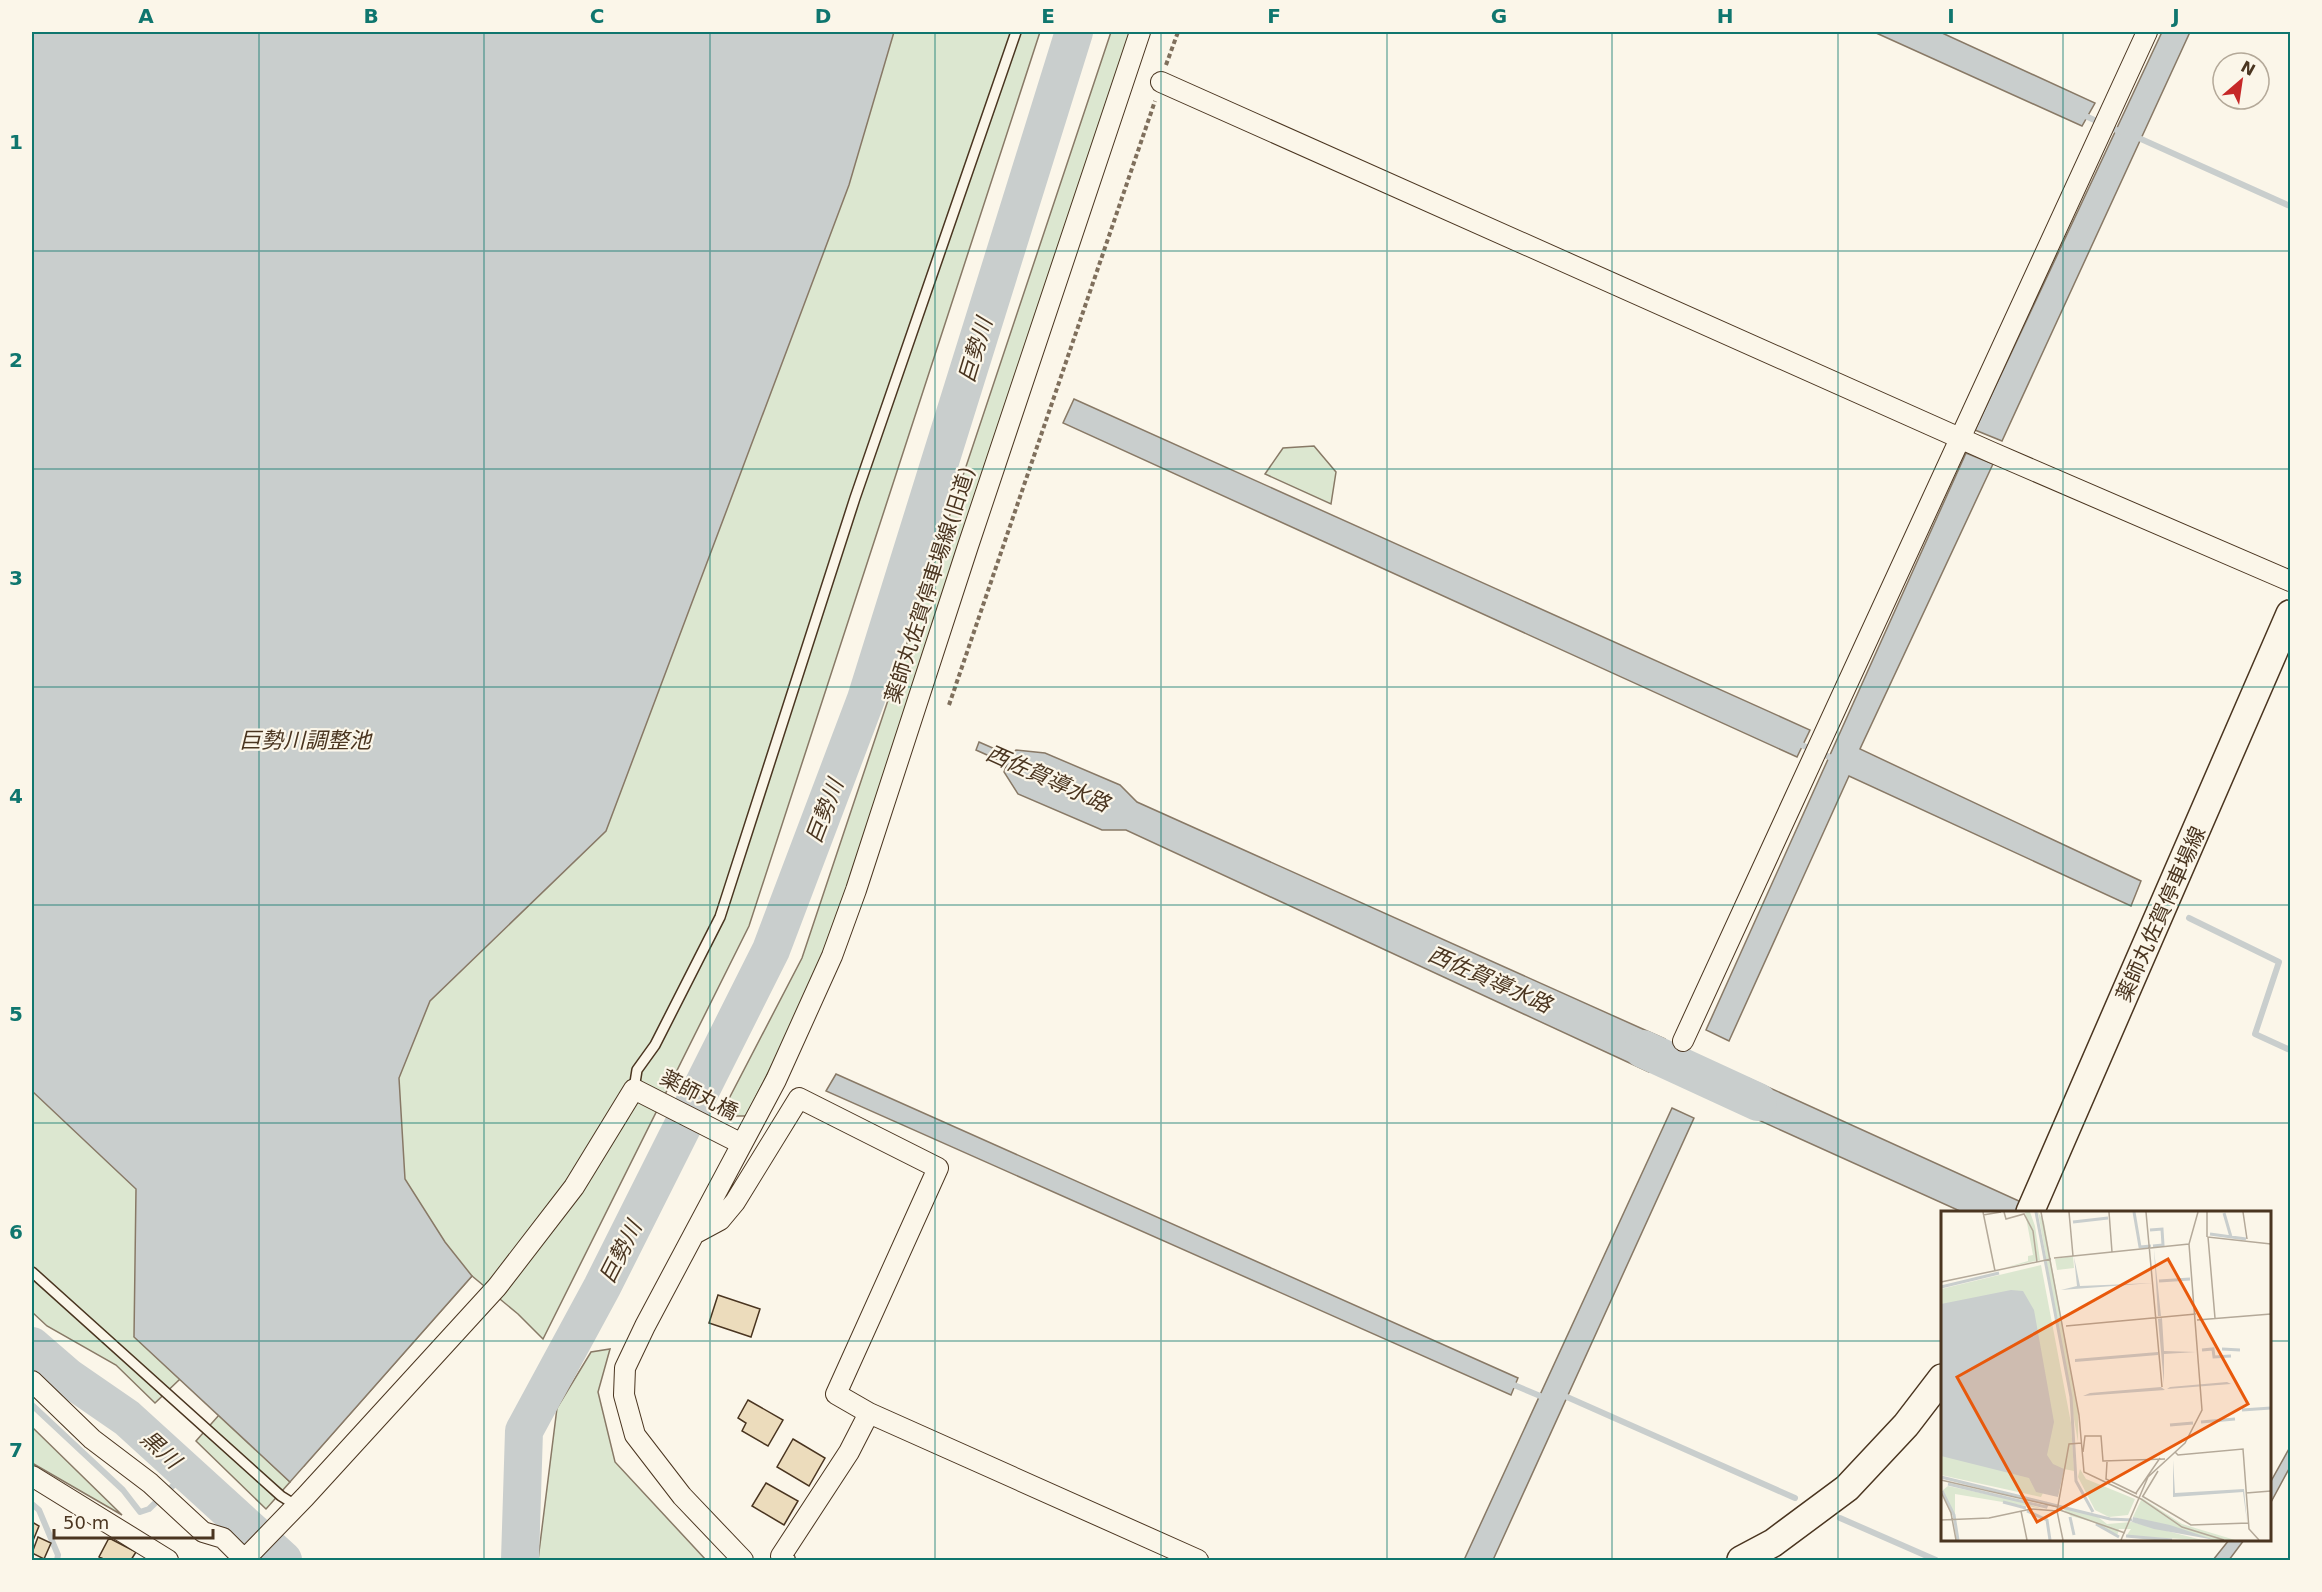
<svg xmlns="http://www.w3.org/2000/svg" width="2322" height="1592" font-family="'DejaVu Sans','Noto Sans JP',sans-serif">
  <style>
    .green { fill: #dce7d0; stroke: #887966; stroke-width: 1.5 }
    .water { fill: #c9cecd; stroke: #887966; stroke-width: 1.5 }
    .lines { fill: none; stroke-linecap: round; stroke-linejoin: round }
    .stream { stroke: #c9cecd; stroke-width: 6 }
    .river { stroke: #c9cecd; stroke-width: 38 }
    .building { fill: #ecdcbc; stroke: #4a3520; stroke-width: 1.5 }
    .lane-casing { stroke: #4a3520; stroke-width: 12 }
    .street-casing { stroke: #4a3520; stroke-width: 22 }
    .secondary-casing { stroke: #4a3520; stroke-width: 30 }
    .path { stroke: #7f6f5c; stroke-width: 4; stroke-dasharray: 4.5 3; stroke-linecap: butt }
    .lane { stroke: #fbf6e9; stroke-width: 9 }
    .street { stroke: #fbf6e9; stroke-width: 20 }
    .secondary { stroke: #fbf6e9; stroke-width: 27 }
    .grid { fill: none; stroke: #0f766e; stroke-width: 1.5; stroke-opacity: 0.55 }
    .labels { text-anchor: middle; stroke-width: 4.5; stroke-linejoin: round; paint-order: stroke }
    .street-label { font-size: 21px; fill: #4a3520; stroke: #fbf6e9 }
    .water-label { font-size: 22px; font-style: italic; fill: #4a3520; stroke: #fbf6e9 }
    .inset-river { fill: none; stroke: #c9cecd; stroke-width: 3 }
    .inset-road { fill: none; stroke: #b4a999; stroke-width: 1.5 }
    .view { fill: #e8590c; fill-opacity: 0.15; stroke: #e8590c; stroke-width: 3 }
    .inset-edge { fill: none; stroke: #4a3520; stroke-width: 3 }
    .neatline { fill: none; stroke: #0f766e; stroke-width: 2 }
    .grid-label { font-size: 20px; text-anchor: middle; font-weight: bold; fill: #0f766e }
  </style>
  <rect width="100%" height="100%" fill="#fbf6e9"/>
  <path class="green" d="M784,32H1040L749,926L543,1339L518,1314L472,1276L304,1466L134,1336L180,1379L155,1403L116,1365L47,1326L32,1312V712Z
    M1111,32H1133L861,854L805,1000L746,1116H720L802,958Z
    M1314,446L1336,472L1331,504L1265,474L1283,448Z
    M610,1349L598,1392L615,1462L706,1560H538L557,1408L591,1352Z
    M219,1415L290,1482L266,1509L196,1441Z
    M32,1427L122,1515L32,1463Z"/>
  <path class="water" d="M32,32H894L849,185L606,831L430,1001L399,1078L405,1179L445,1242L472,1276L290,1482L134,1337L136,1189L32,1091Z
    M1874,32H1940L2095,103L2082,126Z
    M2162,32H2190L2002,441L1975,430Z
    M1074,399L1810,730L1797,757L1063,423Z
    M1966,453L1993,464L1860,749L2141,881L2131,906L1849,776L1729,1041L1706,1030Z
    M979,742L1011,756L1016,750L1045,753L1120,785L1137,802L1665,1039L1660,1051L1691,1065L1687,1076L1655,1063L1649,1072L1126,830H1102L1018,794L1004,772L1007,764L976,750Z
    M836,1074L1518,1378L1511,1395L826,1091Z
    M1713,1074L1744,1088L1748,1078L2043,1212H1962L1734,1109L1739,1098L1709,1084Z
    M1672,1108L1694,1118L1493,1560H1464Z
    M2290,1447V1467L2270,1504V1483Z
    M2229,1540H2244L2229,1560H2213Z"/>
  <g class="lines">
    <path class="stream" d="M2081,114L2121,132
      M2141,139L2290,206
      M1797,743L1834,759
      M2189,918L2279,962L2255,1034L2290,1050
      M1507,1382L1545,1398
      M1567,1397L1795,1498
      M32,1405L123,1490L140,1512L149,1509L186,1473
      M32,1504L39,1510L58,1555L57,1560
      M1840,1518L1936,1560"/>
    <path class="river" d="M1643,1049L1758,1102
      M32,1346L69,1378L127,1418L283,1560
      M520,1560L524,1431L602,1287L771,950L866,699L1074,32"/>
  </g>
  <path class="building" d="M718,1295L760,1309L751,1337L709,1323Z
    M748,1400L783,1420L768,1446L742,1431L746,1423L738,1418Z
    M793,1439L825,1458L809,1486L777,1467Z
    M766,1483L798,1501L784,1525L752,1506Z
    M32,1522L39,1526L32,1543Z
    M38,1537L51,1543L44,1559L32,1553Z
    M109,1538L136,1552L131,1560H106L99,1557Z"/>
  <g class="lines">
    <defs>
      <path id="lane" d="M634,1089L637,1070L655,1045L720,917L855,498L1016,32
        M32,1272L281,1496L297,1506"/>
      <path id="street" d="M1161,82L1991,452L2290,581
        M1683,1041L2147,32
        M694,1234L720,1220L735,1202L799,1098L938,1168L836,1394L869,1413L1198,1560
        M32,1381L92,1439L150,1483L203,1532L223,1538L245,1560
        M32,1476L168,1560
        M244,1560L305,1497L497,1287L574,1187L634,1089L742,1144
        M743,1560L682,1496L635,1435L624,1395L625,1368L645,1326L776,1080L832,956L856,890L968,546L1140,32
        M785,1560L781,1556L849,1452L869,1413"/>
      <path id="secondary" d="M2030,1212L2290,614
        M1741,1560L1773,1543L1847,1488L1906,1425L1942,1378"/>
    </defs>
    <use href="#lane" class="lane-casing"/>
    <use href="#street" class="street-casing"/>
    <use href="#secondary" class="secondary-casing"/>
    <path class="path" d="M1166,65L1178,32
      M949,705L1155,101"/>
    <use href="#lane" class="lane"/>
    <use href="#street" class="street"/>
    <use href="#secondary" class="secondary"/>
  </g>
  <path class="grid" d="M259,32V1560M484,32V1560M710,32V1560M935,32V1560M1161,32V1560M1387,32V1560M1612,32V1560M1838,32V1560M2063,32V1212M32,251H2290M32,469H2290M32,687H2290M32,905H2290M32,1123H2290M32,1341H1942M2270,1341H2290M2063,1540V1560"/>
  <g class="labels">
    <g class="street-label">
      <text transform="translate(930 585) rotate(-72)" y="7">薬師丸佐賀停車場線(旧道)</text>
      <text transform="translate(2161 914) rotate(-66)" y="7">薬師丸佐賀停車場線</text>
      <text transform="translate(699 1095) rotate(27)" y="7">薬師丸橋</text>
    </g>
    <g class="water-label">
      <text transform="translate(975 350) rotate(-73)" y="8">巨勢川</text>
      <text x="305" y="748">巨勢川調整池</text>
      <text transform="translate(1048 778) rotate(24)" y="8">西佐賀導水路</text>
      <text transform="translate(824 811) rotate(-69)" y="8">巨勢川</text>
      <text transform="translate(1490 979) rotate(24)" y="8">西佐賀導水路</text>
      <text transform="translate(620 1252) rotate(-63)" y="8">巨勢川</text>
      <text transform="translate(161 1449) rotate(42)" y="8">黒川</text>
    </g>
  </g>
  <g transform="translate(1941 1211)">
    <rect width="330" height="330" fill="#fbf6e9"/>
    <path d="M84,1H89L94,15L99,49L63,57L87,50V45L92,44ZM97,1L103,11L137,200V231ZM132,45L133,57L116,59L114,48ZM100,54L130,212L133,260L123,258L117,284L95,280L102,282L100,286L0,264V78ZM139,258L145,268L194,288L187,304L168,306L154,299L137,266ZM7,275L73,289L103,298L14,283V306L2,279ZM201,287L241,313L294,329H274L192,306ZM120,296L157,306L166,313L191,311L261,329L185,325L190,318H178L176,325L152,311L130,305Z" fill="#dce7d0"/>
    <path d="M213,38L220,105H217ZM133,46L139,75L212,72L120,79L136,75ZM70,79L82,80L93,99L113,211L106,244L112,253L123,258L117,286L95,281L88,267L0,245V93ZM221,107L223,140L255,141L223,143V173L217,108ZM217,141V144L134,151V148ZM286,171L290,173L226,178L229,176ZM220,176L224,179L142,185L149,182ZM232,249L234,282L303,278L306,311L302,281L232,286ZM192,306L229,314L274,329L213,318L191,311Z" fill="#c9cecd"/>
    <path class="inset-river" d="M95,1L130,186L135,270L152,301M193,1L199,36L210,35M283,2L290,26M132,11L167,7M209,19L221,18L222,34L212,35M269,23L305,28M218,70L249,68M0,76L58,62M281,138L299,139M261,139L272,138L273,146L290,145M301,199L330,197M260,211L294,208M229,214L252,212M0,266L169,308L191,309M7,273L105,296L107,291M1,280L13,304L17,329M62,291L85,297M86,300L106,309L109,329M129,306L133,324M155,313L178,326M185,325L231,329"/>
    <path class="inset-road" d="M42,1L54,60M63,1L65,8L83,3L92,20L96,51M100,1L138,204L143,261L200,288L241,316L283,329M128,1L132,45M168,1L171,41M205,1L221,176M266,1V26M302,1L306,28M42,4L60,1M113,47L248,33M0,71L110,48M274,107L267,26L330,33M256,109L330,103M125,115L255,103M142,241L144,225H160L162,250L224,248M234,241L237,244L302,238L308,318L318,329M166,251L165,268L196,283M0,269L117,296M0,281L10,302L15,329M195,282L219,247M305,282L330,280M201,285L250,314L308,312M202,285L217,260M116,298L184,322M80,300L86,329M0,309L48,307L90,298L116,300M122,329L116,300L128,233L141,232M180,329L207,266L244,232L261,199L248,33L257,1"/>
    <path class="view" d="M227,48L307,193L96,311L16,166Z"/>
    <rect width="330" height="330" class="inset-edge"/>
  </g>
  <rect width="2322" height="1592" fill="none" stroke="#fbf6e9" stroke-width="66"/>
  <g transform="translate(2241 81) rotate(29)"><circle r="28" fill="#fbf6e9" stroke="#b4a999" stroke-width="1.5"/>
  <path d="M0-4.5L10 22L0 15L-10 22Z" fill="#c62828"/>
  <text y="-9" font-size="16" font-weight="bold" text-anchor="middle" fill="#4a3520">N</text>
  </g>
  <path d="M54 1529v9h159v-9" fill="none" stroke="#4a3520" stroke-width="3"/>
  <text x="63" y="1529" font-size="18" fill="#4a3520" stroke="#fbf6e9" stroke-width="4.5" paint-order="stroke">50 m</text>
  <rect x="33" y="33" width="2256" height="1526" class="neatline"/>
  <g class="grid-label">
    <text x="146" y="23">A</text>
    <text x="371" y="23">B</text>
    <text x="597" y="23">C</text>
    <text x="823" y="23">D</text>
    <text x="1048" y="23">E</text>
    <text x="1274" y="23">F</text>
    <text x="1499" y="23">G</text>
    <text x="1725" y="23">H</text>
    <text x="1951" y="23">I</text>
    <text x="2176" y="23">J</text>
    <text x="16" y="149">1</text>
    <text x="16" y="367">2</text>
    <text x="16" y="585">3</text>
    <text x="16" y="803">4</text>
    <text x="16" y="1021">5</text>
    <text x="16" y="1239">6</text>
    <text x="16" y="1457">7</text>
  </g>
</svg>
